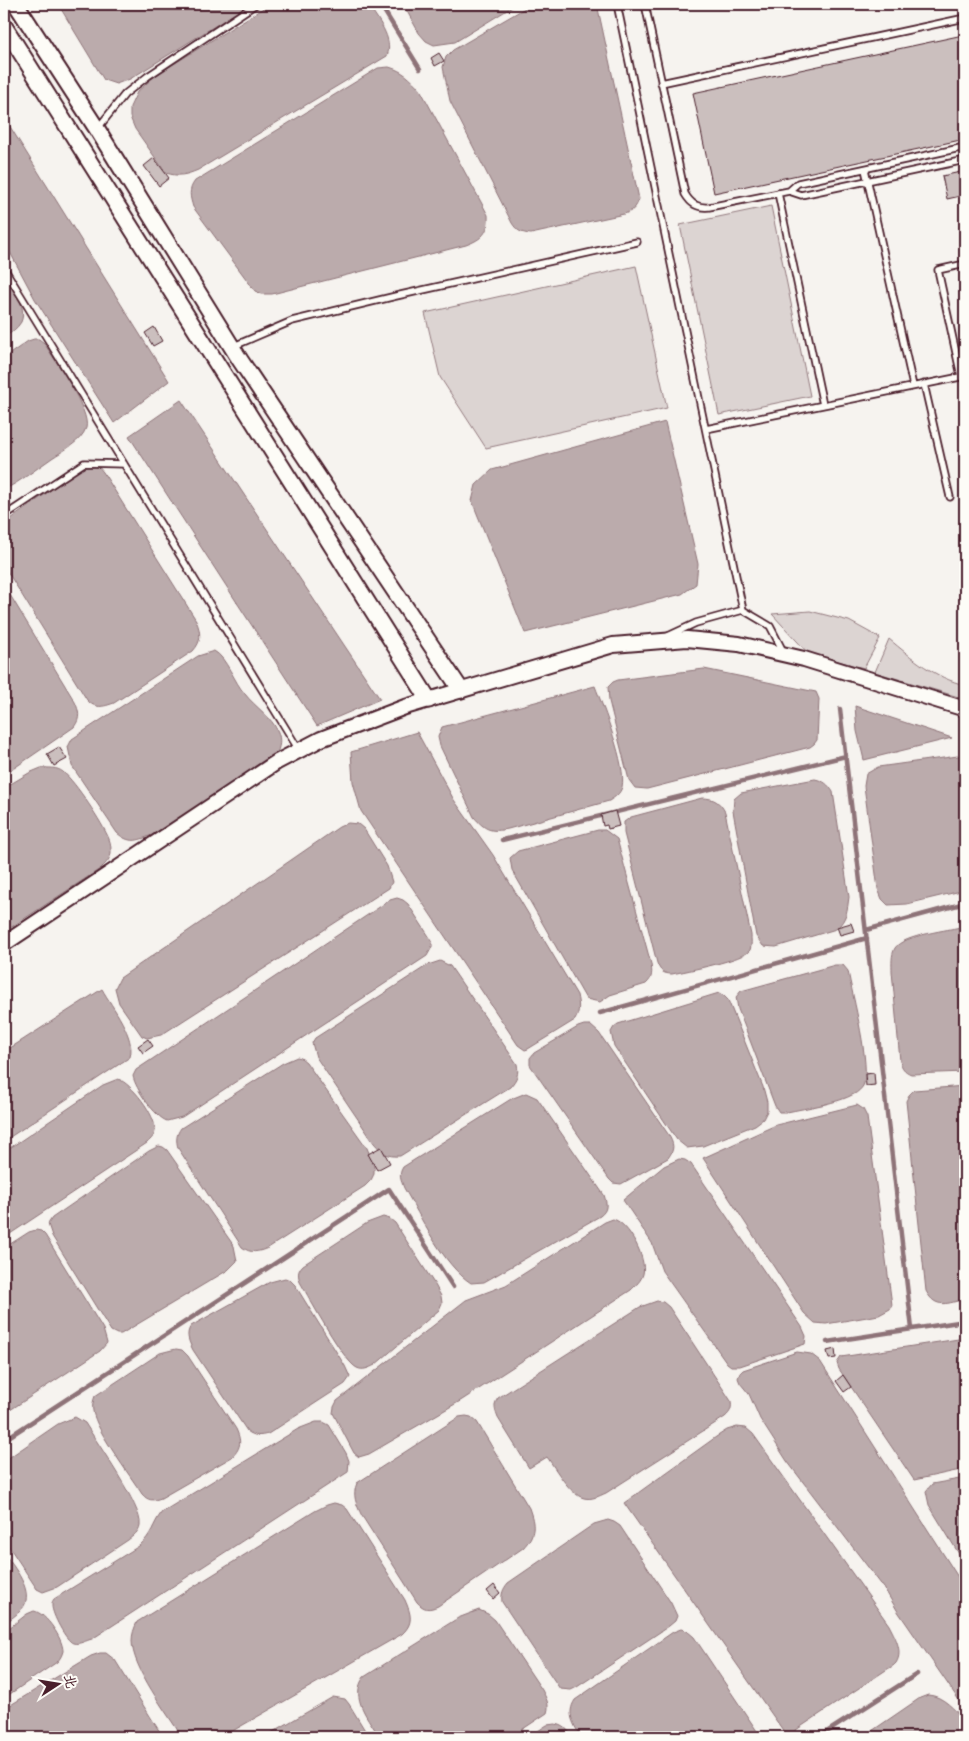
<svg xmlns="http://www.w3.org/2000/svg" width="969" height="1741" font-family="'Balsamiq Sans','LXGW WenKai TC',sans-serif">
  <style>
    .green { fill: #dcd4d2; stroke: #937a7e }
    .water { fill: #bbabac; stroke: #8e7378 }
    .lines { fill: none; stroke-linecap: round; stroke-linejoin: round }
    .stream { stroke: #8e7378; stroke-width: 4.5 }
    .building { fill: #cbbfbe; stroke: #4a1f2b }
    .service-casing { stroke: #4a1f2b; stroke-width: 9 }
    .tertiary-casing { stroke: #4a1f2b; stroke-width: 18 }
    .secondary-casing { stroke: #4a1f2b; stroke-width: 19 }
    .service { stroke: #fdfcf7; stroke-width: 5.5 }
    .tertiary { stroke: #fdfcf7; stroke-width: 14 }
    .secondary { stroke: #fdfcf7; stroke-width: 15 }
  </style>
  <rect width="100%" height="100%" fill="#f6f3ef"/>
  <filter id="ink" filterUnits="userSpaceOnUse"><feTurbulence type="fractalNoise" baseFrequency=".02" numOctaves="2"/><feDisplacementMap in="SourceGraphic" scale="10" xChannelSelector="R" yChannelSelector="G"/><feConvolveMatrix kernelMatrix="1 2 1 2 8 2 1 2 1" color-interpolation-filters="sRGB"/></filter>
  <g filter="url(#ink)">
    <path class="green" d="M771,206L810,396L719,415L680,225Z
      M636,266L667,408L486,448L440,377L425,313Z
      M810,611L849,621L880,638L864,668L808,653L772,614Z
      M889,639C912,658 935,678 965,685V699L875,672Z"/>
    <path class="water" d="M58,4H250L130,79L116,84L104,80Z
      M270,4H368C377,19 394,38 387,56L198,170C186,175 179,177 166,173L135,129L130,117V107L137,92L156,75Z
      M403,4H517L455,42L434,45L426,41L419,33Z
      M532,4H597L639,199C636,208 633,211 624,214L531,234C521,233 517,231 512,223L450,101L443,67L446,57L453,50Z
      M389,67C403,71 410,78 420,89L488,215C489,233 482,239 466,245L272,294H262L255,291L193,207C190,197 188,190 195,181L378,68Z
      M4,117L169,381L114,423L35,299L4,241Z
      M4,271C11,284 28,306 21,322C17,329 10,333 4,338Z
      M34,339H39L44,343C54,359 91,411 86,428C81,442 64,450 52,458C36,469 21,481 4,490V358L28,341Z
      M181,400L380,699L317,726L129,436Z
      M665,422L698,564L696,584L682,594L525,633L472,501L476,485L492,470Z
      M93,464L98,466L103,472L196,620C201,633 202,641 193,651L114,703C103,707 95,709 87,700L4,566V524L77,471Z
      M4,585L75,702C79,711 81,718 74,727L4,775Z
      M214,651C227,658 234,682 245,694C255,707 272,717 278,732C281,740 280,747 276,755L152,835C137,841 130,844 117,833L72,766L68,747L72,739L198,656Z
      M704,669L816,692L819,699L817,740L814,744L810,747L647,789L635,788L629,780L609,701L608,687L613,682L618,680Z
      M595,686C603,707 627,766 622,787C620,794 615,797 609,801L508,829C491,832 486,831 474,817L440,746L438,737L442,727Z
      M855,706L952,738L864,760L857,731Z
      M417,732L454,800L493,855L577,995C579,1005 580,1011 575,1020L528,1049L525,1050L518,1045L361,811L353,782L351,752Z
      M965,755V890L907,904L888,905L882,899L878,889L864,786L866,774L878,767Z
      M41,768C49,768 57,767 63,772C75,781 103,824 109,839C111,843 111,849 111,854C109,861 105,864 100,869L4,932V788L29,773Z
      M815,779C824,781 828,784 833,792L849,897C847,911 847,919 836,929L776,947L763,946L756,936L733,811L734,799L741,793Z
      M702,798C714,798 720,802 725,812L751,935C751,940 752,945 750,950C744,960 686,971 672,974C663,974 660,971 657,963L624,833V822L631,817Z
      M348,823L358,824L364,829L387,866L392,882L389,888L161,1035L147,1038L142,1036L119,1003L115,988L120,978L339,827Z
      M598,830H605L617,839L651,964C652,972 653,978 646,984L610,995L600,1002L586,999L512,870L510,858L518,851Z
      M397,898L403,900L408,904L432,941V947L427,956L182,1117L167,1121C155,1117 135,1088 133,1076L136,1070L390,900Z
      M965,926V1072L911,1074C904,1071 902,1068 900,1061L892,971C892,964 891,955 895,948C903,935 950,930 965,926Z
      M440,961L450,966L517,1064C519,1074 517,1079 510,1087L400,1156C386,1157 383,1153 374,1143L316,1057L312,1043L315,1038L428,965Z
      M835,965H843L848,971C852,994 872,1068 863,1086C861,1089 857,1093 854,1094C839,1103 806,1108 787,1112H779L775,1106L738,1009L736,997L741,991Z
      M102,989C112,1007 136,1037 130,1057L4,1141V1052Z
      M719,993L724,996L728,1000L763,1087L767,1102V1111L763,1119L755,1125L703,1146L687,1148L677,1140L614,1046L611,1032L614,1027L618,1024Z
      M584,1025H590L599,1033L668,1134C674,1144 675,1149 668,1158L621,1184L613,1183L609,1179L530,1065V1058L534,1053L578,1027Z
      M297,1057L301,1058L306,1062L367,1148L374,1165V1174L371,1180L365,1186L268,1248C258,1252 251,1254 242,1247L178,1148C176,1140 176,1135 181,1128L283,1063Z
      M118,1079C131,1083 156,1115 155,1130C155,1136 151,1139 147,1143L4,1238V1152L103,1085Z
      M965,1086V1299C948,1303 936,1310 926,1291L906,1101L909,1095L914,1090Z
      M526,1093L537,1098L604,1195C607,1204 608,1210 600,1216L484,1282L471,1283C443,1265 421,1217 404,1188C401,1180 398,1175 403,1167L511,1099Z
      M857,1105L863,1109L867,1117L892,1305L890,1309L879,1315L826,1324L815,1323L804,1313L703,1158L776,1125Z
      M159,1146L163,1147L167,1150L234,1246L237,1261L228,1270L121,1334H117L111,1331L52,1236L48,1224L52,1218L149,1151Z
      M679,1159L685,1160L691,1164L802,1327L806,1336L805,1344L740,1366H731L727,1363L662,1271L652,1243L623,1200L664,1166Z
      M383,1217L390,1219L395,1223L435,1285L441,1296L442,1303L439,1310L375,1365C369,1368 363,1371 357,1368C343,1361 310,1299 300,1282C298,1275 297,1271 303,1265L367,1223Z
      M613,1219C629,1223 647,1259 643,1274C641,1281 636,1285 631,1290L462,1400L369,1454L359,1457L354,1453L333,1413L334,1407L337,1401L466,1300L506,1285L605,1222Z
      M36,1230L41,1231L45,1235L103,1329L107,1343L100,1351L4,1414V1248L29,1232Z
      M285,1278L290,1280L295,1285L345,1366L350,1377L345,1384L268,1434C260,1436 255,1437 247,1431L193,1350C189,1342 185,1334 191,1326L270,1282Z
      M657,1301L663,1302L669,1307L731,1401C732,1408 731,1412 725,1417L606,1493C599,1496 592,1500 584,1498C570,1495 556,1469 547,1457L529,1468L498,1418C495,1410 493,1405 498,1398L640,1307Z
      M965,1338V1469L914,1480L839,1369L837,1363L841,1357Z
      M176,1349L182,1350L188,1356L236,1429C241,1440 242,1447 232,1457L161,1498C153,1501 148,1501 142,1494C130,1475 96,1431 93,1411C92,1406 93,1401 95,1396L160,1353Z
      M797,1352L811,1354L820,1361L965,1588V1709L897,1610L884,1588L787,1461L760,1419L749,1394L740,1383L738,1378L740,1373L743,1370Z
      M466,1416L471,1417L477,1422L529,1508C535,1525 536,1534 523,1548L438,1606C429,1610 424,1610 417,1602L362,1516C356,1504 352,1495 357,1483L459,1417Z
      M75,1417L85,1423C96,1441 143,1508 140,1525C139,1532 133,1536 128,1540L57,1587L43,1592L37,1589L33,1583L4,1539V1461L58,1424Z
      M316,1422H323L329,1425L346,1453L349,1461L348,1472L92,1639C87,1640 79,1645 73,1643C66,1641 52,1614 52,1606C52,1602 52,1602 54,1599L139,1546C153,1534 152,1525 162,1512L298,1429Z
      M737,1427L746,1428L753,1434L889,1625C894,1635 904,1651 896,1663C894,1666 889,1668 886,1670L787,1736L624,1503L716,1437L727,1430Z
      M965,1478V1560L959,1554L929,1505L926,1491L932,1484Z
      M334,1503L342,1505L347,1509L405,1600C411,1614 414,1623 402,1634L222,1737H182C168,1714 132,1668 132,1641C132,1634 134,1629 137,1622L315,1511L327,1505Z
      M608,1520L614,1522L620,1526L671,1603L677,1616L675,1621L669,1626L577,1687L571,1690L560,1689L502,1602C501,1594 503,1589 508,1583L594,1524Z
      M4,1553C13,1566 36,1592 22,1609C17,1615 10,1619 4,1624Z
      M479,1610L488,1614L495,1620L542,1690C546,1698 550,1704 547,1713L511,1737H380C369,1720 349,1697 364,1677L458,1618Z
      M34,1611C46,1613 63,1639 63,1651C62,1655 60,1659 57,1662L4,1698V1632L27,1614Z
      M681,1629L687,1631L694,1637L761,1737H581C574,1725 566,1714 575,1700L673,1632Z
      M100,1653H106L115,1660L163,1737H4V1709L91,1656Z
      M928,1695C944,1696 954,1710 965,1720V1737H863L920,1698Z
      M333,1697L345,1699L349,1704L369,1737H264Z
      M555,1724C564,1725 568,1730 573,1737H529L547,1725Z"/>
    <g class="lines">
      <path class="stream" d="M380,4L420,69
        M840,709L912,1329
        M502,840L846,756
        M866,930L965,903
        M600,1013L867,938
        M827,1342L965,1321
        M4,1440L389,1189L453,1287
        M819,1737L917,1674"/>
    </g>
    <path class="building" d="M963,35L965,46V139L714,193L693,93Z
      M439,53L444,61L435,66L431,58Z
      M154,158L169,178L159,186L144,166Z
      M965,171V195L947,199L942,176Z
      M154,327L162,341L153,346L145,333Z
      M59,747L67,759L54,766L47,754Z
      M615,811L619,826L608,829L607,825L603,826L601,815Z
      M851,923L854,931L840,935L837,927Z
      M148,1039L153,1046L143,1053L138,1046Z
      M874,1073L875,1085L866,1086L865,1074Z
      M381,1147L390,1163L377,1170L368,1154Z
      M835,1349L836,1358L829,1359L827,1351Z
      M843,1375L851,1387L844,1392L836,1381Z
      M494,1585L500,1593L493,1599L487,1591Z"/>
    <g class="lines">
      <defs>
        <path id="service" d="M617,4L743,610
          M645,4L685,194C691,204 697,208 709,207L789,191L798,183L965,147
          M661,83L965,18
          M98,128L125,94L148,76L256,4
          M865,169L913,386
          M789,191L801,195L965,160
          M778,193L823,405
          M4,268L299,750
          M234,346L292,321L396,296L637,242
          M961,376L938,270L965,264
          M924,384L950,497
          M706,429L965,376
          M4,516L84,463L124,464
          M668,636L696,623L743,610L770,626L784,653"/>
        <path id="tertiary" d="M4,944L277,762L321,739L405,707L613,645L687,639L739,644L804,659L965,709"/>
        <path id="secondary" d="M16,4L97,129L240,360L461,690
          M4,26L429,700"/>
      </defs>
      <use href="#service" class="service-casing"/>
      <use href="#tertiary" class="tertiary-casing"/>
      <use href="#secondary" class="secondary-casing"/>
      <use href="#service" class="service"/>
      <use href="#tertiary" class="tertiary"/>
      <use href="#secondary" class="secondary"/>
    </g>
  </g>
  <rect width="969" height="1741" fill="none" stroke="#fdfcf7" stroke-width="20"/>
  <rect x="10" y="10" width="949" height="1721" fill="none" stroke="#4a1f2b" stroke-width="2" filter="url(#ink)"/>
  <g transform="translate(58 1684) rotate(78)" stroke="#fdfcf7" stroke-width="4" paint-order="stroke">
  <path d="M0-4L9 19L0 12L-9 19Z" fill="#4a1f2b"/>
  <text y="-8" font-size="14" font-weight="bold" text-anchor="middle" fill="#4a1f2b">北</text>
  </g>
</svg>
